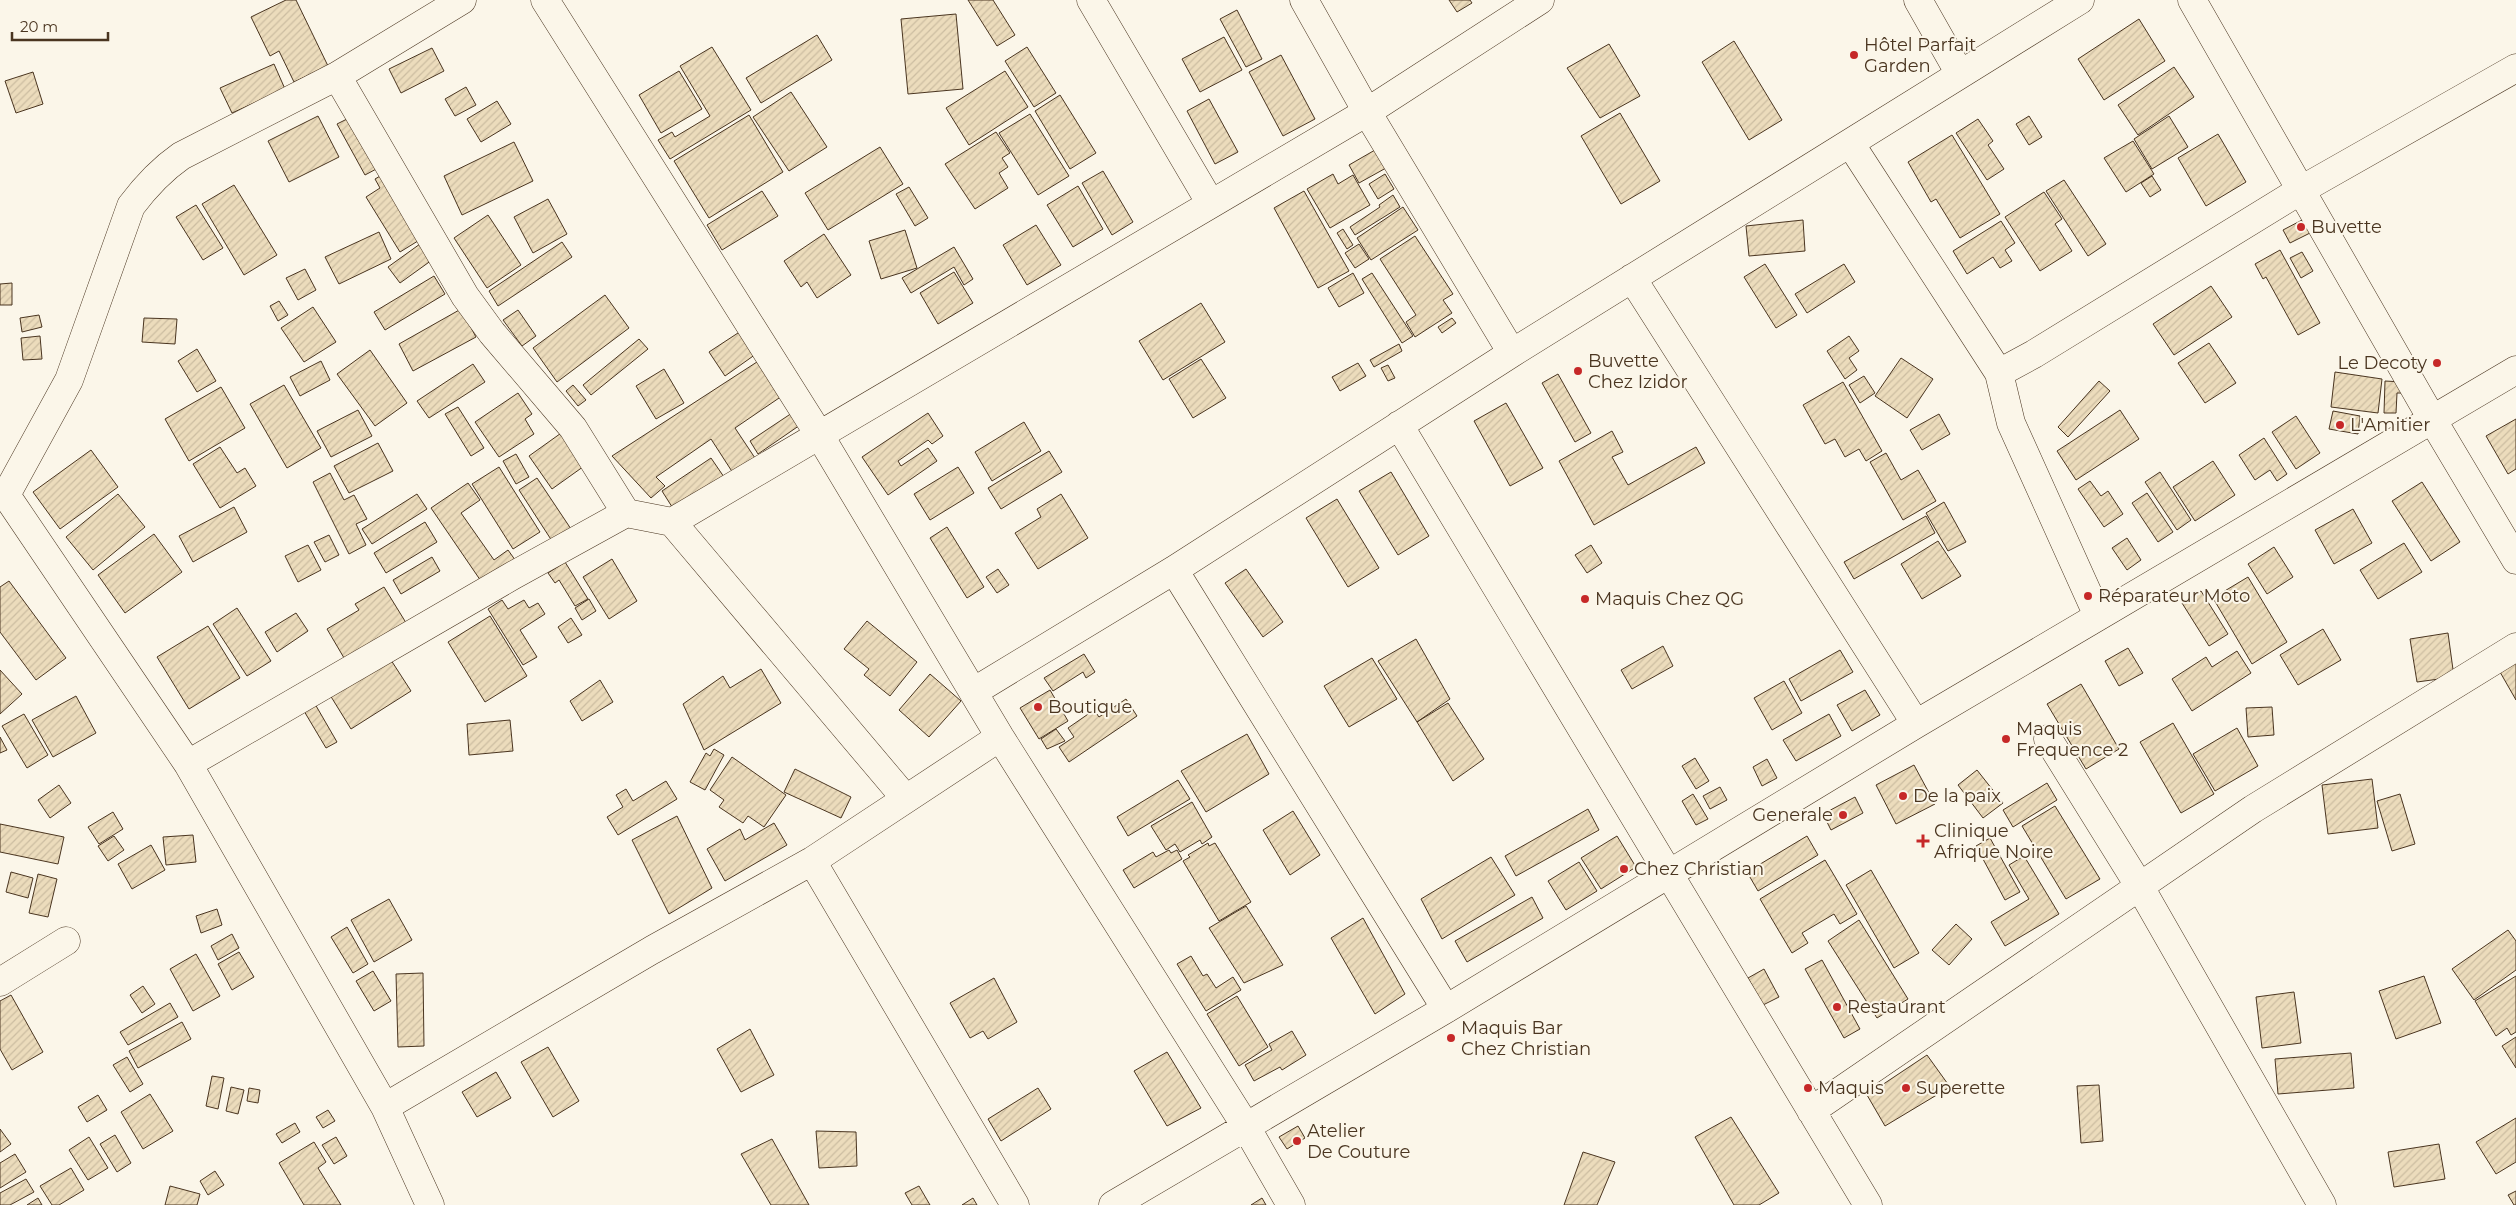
<svg xmlns="http://www.w3.org/2000/svg" width="2516" height="1205" font-family="Montserrat,sans-serif">
  <style>
    .building { fill: url(#building-hatch); stroke: #4a3520 }
    .lines { fill: none; stroke-linecap: round; stroke-linejoin: round }
    .minor-casing { stroke: #4a3520; stroke-width: 29 }
    .minor { stroke: #fbf6e9; stroke-width: 28 }
    .poi-dot { fill: #c62828; stroke: #fbf6e9; stroke-width: 2 }
    .labels { text-anchor: middle; stroke-width: 4; stroke-linejoin: round; paint-order: stroke }
    .poi-label { font-size: 18px; fill: #4a3520; stroke: #fbf6e9; text-anchor: start }
  </style>
  <defs>
    <pattern id="building-hatch" width="6" height="6" patternUnits="userSpaceOnUse" patternTransform="scale(1.25)"><rect width="6" height="6" fill="#ecdcbc"/><path d="M-1 1l2-2M0 6l6-6M5 7l2-2" fill="none" stroke="#ccbda1"/></pattern>
  </defs>
  <rect width="100%" height="100%" fill="#fbf6e9"/>
  <path class="building" d="M286,0H296L328,66L294,82L279,51L270,56L251,17Z
    M968,0H993L1015,35L997,46Z
    M1449,0H1470L1472,3L1457,12Z
    M1237,10L1262,59L1246,67L1220,19Z
    M956,14L963,89L908,94L901,19Z
    M2139,19L2165,61L2104,100L2078,59Z
    M817,35L832,60L761,103L746,78Z
    M1224,37L1242,70L1200,92L1182,59Z
    M1734,41L1782,120L1749,140L1702,62Z
    M1609,44L1640,96L1600,118L1567,68Z
    M712,47L751,110L670,159L658,140L672,132L675,137L710,116L680,66Z
    M1027,47L1056,93L1034,107L1005,61Z
    M432,48L444,71L401,93L389,69Z
    M1281,55L1315,119L1283,136L1249,72Z
    M274,64L285,89L232,113L220,88Z
    M2174,67L2194,97L2138,135L2118,105Z
    M679,71L702,109L661,133L639,95Z
    M1005,71L1028,107L969,145L946,108Z
    M33,72L43,104L16,113L5,81Z
    M466,87L476,105L455,116L445,99Z
    M791,92L827,147L789,171L753,117Z
    M1060,95L1096,153L1070,169L1035,111Z
    M1209,99L1238,152L1215,164L1187,111Z
    M497,101L511,124L481,142L467,119Z
    M1620,113L1660,181L1621,204L1581,136Z
    M1030,114L1069,176L1038,195L999,133Z
    M749,115L783,172L709,218L674,161Z
    M318,116L339,157L289,182L268,141Z
    M353,116L380,167L365,175L337,124Z
    M2029,116L2042,137L2029,145L2016,124Z
    M2169,116L2188,147L2152,169L2134,139Z
    M1978,119L1993,141L1988,145L2004,169L1987,180L1956,133Z
    M996,132L1010,153L1002,158L1008,167L999,173L1008,188L975,209L945,164Z
    M2218,134L2246,182L2206,206L2178,158Z
    M1952,135L2000,214L1960,238L1936,199L1931,202L1908,162Z
    M2133,141L2154,174L2126,192L2104,158Z
    M514,142L533,181L462,215L444,176Z
    M880,147L903,184L828,230L805,193Z
    M1375,150L1386,168L1359,183L1349,165Z
    M1103,171L1133,222L1112,235L1082,183Z
    M387,172L426,236L400,252L366,197L380,188L375,179Z
    M1333,174L1338,184L1353,175L1370,205L1330,228L1307,189Z
    M1385,174L1394,189L1378,199L1369,184Z
    M2152,176L2161,190L2150,197L2141,183Z
    M2064,180L2106,244L2088,256L2046,191Z
    M234,185L277,255L244,275L202,204Z
    M1078,186L1103,229L1073,247L1047,205Z
    M909,187L928,218L915,226L896,194Z
    M762,191L778,216L722,250L707,225Z
    M1304,191L1349,271L1318,288L1274,208Z
    M2044,192L2062,219L2055,224L2072,251L2040,271L2005,217Z
    M1393,195L1400,207L1355,235L1350,227L1380,207L1379,205Z
    M548,199L567,234L533,253L514,217Z
    M196,205L223,248L203,260L176,217Z
    M1403,207L1418,230L1371,260L1357,238Z
    M488,215L521,265L487,288L454,238Z
    M2304,219L2312,232L2290,243L2283,230Z
    M1803,220L1805,251L1749,256L1746,226Z
    M2001,221L2015,243L2005,250L2012,261L2000,268L1993,257L1967,274L1953,251Z
    M1036,225L1061,265L1027,285L1003,245Z
    M1343,229L1353,245L1347,249L1337,233Z
    M905,230L917,268L881,279L869,241Z
    M379,232L391,259L339,284L325,257Z
    M824,234L851,275L817,298L807,282L801,287L784,261Z
    M1415,236L1453,294L1443,300L1452,313L1415,337L1406,322L1416,315L1380,259Z
    M562,242L572,257L498,306L489,291Z
    M420,244L432,260L400,283L388,267Z
    M1359,244L1369,259L1355,268L1345,253Z
    M954,247L973,279L964,285L954,267L911,293L902,278Z
    M2280,250L2320,323L2298,335L2266,277L2263,279L2255,264Z
    M2302,252L2313,271L2301,278L2290,258Z
    M1765,264L1797,315L1776,328L1744,277Z
    M1844,264L1855,282L1807,313L1795,294Z
    M305,269L316,290L298,300L286,278Z
    M954,272L973,303L938,324L920,293Z
    M1353,273L1364,293L1339,307L1328,288Z
    M1372,273L1413,336L1402,343L1362,279Z
    M434,276L445,294L385,330L374,312Z
    M12,283V305H0V284Z
    M2211,286L2232,317L2174,355L2153,324Z
    M605,295L629,328L557,382L533,348Z
    M279,301L288,315L278,321L270,306Z
    M1201,303L1225,342L1163,380L1139,341Z
    M313,307L336,342L304,362L281,328Z
    M461,309L476,337L413,371L399,344Z
    M518,310L536,336L522,346L503,320Z
    M39,315L42,327L22,332L20,318Z
    M144,318L177,319L175,344L142,342Z
    M1452,318L1456,323L1442,333L1438,327Z
    M741,331L756,354L725,376L709,352Z
    M40,336L42,359L23,360L21,338Z
    M1849,336L1859,351L1849,358L1857,370L1845,379L1827,351Z
    M639,339L648,349L591,395L583,385Z
    M2209,343L2236,383L2205,403L2178,363Z
    M1399,344L1402,351L1374,367L1370,360Z
    M197,349L216,381L197,392L178,361Z
    M370,350L407,403L375,426L337,374Z
    M1901,358L1933,379L1907,418L1875,396Z
    M1201,359L1226,398L1193,418L1169,379Z
    M760,360L782,396L735,428L755,458L733,473L711,439L656,477L665,486L651,498L612,456Z
    M321,361L330,380L300,396L290,377Z
    M1358,363L1366,376L1340,391L1332,377Z
    M473,364L485,382L429,418L417,401Z
    M1388,365L1395,378L1388,381L1381,368Z
    M664,369L684,403L656,419L636,386Z
    M2335,372L2382,379L2378,413L2331,407Z
    M1558,374L1591,433L1575,442L1542,383Z
    M1864,376L1875,393L1860,403L1849,385Z
    M2099,381L2110,391L2068,437L2058,427Z
    M2385,381L2403,382L2402,393H2397L2396,413H2384Z
    M1843,382L1882,451L1866,461L1859,449L1845,457L1835,439L1825,444L1803,405Z
    M284,385L321,448L287,468L250,404Z
    M573,385L586,400L578,406L566,391Z
    M221,387L245,428L189,461L165,419Z
    M518,393L532,414L525,419L534,434L499,457L475,422Z
    M1506,403L1543,468L1510,486L1474,421Z
    M458,407L484,448L471,456L445,414Z
    M358,410L372,436L331,457L317,431Z
    M2120,410L2139,439L2076,480L2057,451Z
    M795,411L803,423L758,454L750,441Z
    M2333,411L2360,416L2358,434L2329,429Z
    M928,413L943,436L932,444L928,440L898,461L901,466L928,448L937,461L888,495L862,457Z
    M1939,414L1950,434L1922,450L1910,430Z
    M2296,416L2320,453L2296,469L2272,432Z
    M2516,419V469L2508,474L2486,436Z
    M1024,422L1041,451L992,481L975,452Z
    M564,431L587,464L552,489L529,456Z
    M1612,431L1623,452L1612,457L1628,485L1696,447L1705,463L1594,525L1559,461Z
    M2264,438L2287,474L2277,481L2270,470L2255,480L2239,455Z
    M378,443L393,471L349,493L334,466Z
    M220,447L237,473L245,468L256,486L220,508L193,464Z
    M91,450L118,487L60,529L33,492Z
    M1049,451L1062,472L1001,509L988,488Z
    M1886,453L1901,480L1918,470L1936,501L1903,520L1870,462Z
    M516,454L529,477L516,484L503,461Z
    M711,458L724,477L674,510L662,491Z
    M2213,461L2235,495L2195,521L2173,487Z
    M499,467L540,532L513,549L472,484Z
    M958,467L974,493L930,520L914,494Z
    M1391,472L1429,536L1398,555L1359,491Z
    M2160,472L2191,520L2177,530L2145,482Z
    M330,473L344,500L354,495L367,519L356,524L366,545L349,554L313,482Z
    M537,478L571,529L552,541L519,490Z
    M2090,481L2101,496L2108,491L2123,514L2104,527L2078,489Z
    M2422,482L2460,542L2431,561L2392,501Z
    M468,483L480,500L461,513L494,560L508,550L518,564L485,587L431,508Z
    M2147,493L2173,532L2158,542L2132,503Z
    M118,494L145,527L93,570L66,537Z
    M417,494L427,509L372,544L362,529Z
    M1061,494L1088,538L1038,569L1015,533L1041,517L1037,509Z
    M1337,499L1379,568L1348,587L1306,518Z
    M1944,502L1966,542L1948,551L1926,513Z
    M234,507L247,532L193,562L179,536Z
    M2353,509L2372,543L2334,564L2315,530Z
    M1926,516L1935,533L1854,579L1844,562Z
    M425,522L437,542L386,573L374,553Z
    M947,527L984,587L967,598L930,538Z
    M154,534L182,572L125,613L98,575Z
    M329,535L339,555L325,562L314,542Z
    M2127,538L2141,560L2127,570L2112,548Z
    M1938,541L1961,576L1922,599L1901,564Z
    M2404,543L2422,572L2378,599L2360,570Z
    M308,545L321,570L298,582L285,556Z
    M1591,545L1602,563L1587,573L1575,555Z
    M2274,547L2293,577L2267,594L2248,564Z
    M432,557L440,571L401,594L393,580Z
    M612,559L637,601L609,619L583,577Z
    M565,562L588,599L575,606L559,580L555,583L548,573Z
    M998,569L1009,585L997,593L986,577Z
    M1246,569L1283,622L1263,637L1225,583Z
    M2248,577L2287,642L2252,664L2213,598Z
    M9,581L66,658L36,680L0,632V587Z
    M384,587L408,626L347,663L327,629L359,610L355,604Z
    M2201,591L2228,634L2209,646L2182,603Z
    M589,599L596,611L582,620L575,608Z
    M502,600L508,609L524,600L529,608L538,603L545,614L520,630L537,657L523,665L488,609Z
    M237,608L271,661L247,676L213,624Z
    M296,613L308,631L277,652L265,632Z
    M490,616L527,676L485,702L448,642Z
    M571,618L582,635L568,643L558,627Z
    M867,621L917,662L890,696L864,675L869,669L844,649Z
    M208,626L240,678L189,709L157,657Z
    M2323,629L2341,660L2298,685L2280,655Z
    M2448,633L2454,677L2417,682L2410,639Z
    M1416,639L1450,699L1417,722L1378,661Z
    M1663,646L1673,666L1632,689L1621,670Z
    M2128,648L2143,673L2119,686L2105,661Z
    M1840,650L1853,672L1801,701L1789,679Z
    M2237,651L2251,673L2192,711L2172,679L2206,657L2212,667Z
    M1084,654L1095,672L1086,678L1083,672L1053,691L1044,678Z
    M389,657L411,691L351,729L330,695Z
    M1372,658L1397,699L1349,727L1324,686Z
    M2516,663V700L2500,672Z
    M761,669L781,703L704,750L683,704L723,676L730,688Z
    M0,670L22,694L0,714Z
    M930,674L961,701L929,737L899,710Z
    M600,680L613,702L582,721L570,701Z
    M1784,681L1802,713L1772,730L1754,698Z
    M2081,684L2119,749L2086,769L2047,704Z
    M1050,690L1068,721L1039,739L1020,708Z
    M1865,690L1880,715L1852,731L1837,705Z
    M76,696L96,733L53,757L32,720Z
    M1126,699L1137,716L1069,762L1059,747L1074,737L1068,728L1094,710L1099,717Z
    M1448,703L1484,759L1453,781L1417,722Z
    M315,704L337,742L326,748L304,711Z
    M2272,707L2274,735L2248,737L2246,708Z
    M24,714L48,755L27,768L2,726Z
    M1829,714L1841,736L1796,761L1783,740Z
    M510,720L513,751L469,755L467,724Z
    M2173,723L2214,794L2181,813L2140,742Z
    M2237,728L2258,766L2215,791L2193,754Z
    M1056,729L1065,741L1047,749L1041,739Z
    M1247,734L1269,774L1206,812L1181,771Z
    M0,737L7,750L0,753Z
    M714,749L724,755L705,790L690,782L706,753L710,756Z
    M732,757L786,795L764,827L748,816L743,823L719,807L724,800L710,790Z
    M1695,758L1709,781L1696,789L1682,766Z
    M1767,759L1777,778L1762,786L1753,767Z
    M1914,765L1935,804L1896,824L1876,785Z
    M795,769L851,797L841,818L784,792Z
    M1977,770L2003,803L1983,818L1958,785Z
    M2372,779L2378,828L2328,834L2322,785Z
    M1178,780L1190,799L1128,836L1117,817Z
    M666,781L677,799L618,835L607,817L623,807L616,795L626,789L633,801Z
    M2047,783L2057,800L2013,827L2003,810Z
    M59,785L71,803L50,818L38,800Z
    M1720,787L1727,800L1710,809L1703,796Z
    M1693,794L1708,819L1696,825L1682,801Z
    M2400,794L2415,844L2392,851L2377,801Z
    M1855,797L1863,813L1831,830L1823,814Z
    M1192,802L1212,837L1202,844L1200,840L1180,852L1175,844L1166,850L1151,826Z
    M2055,806L2100,879L2066,899L2022,826Z
    M1588,809L1599,830L1516,876L1505,856Z
    M1293,811L1320,855L1290,875L1263,830Z
    M113,812L123,829L99,844L88,827Z
    M677,816L712,888L669,914L632,840Z
    M774,823L787,845L725,881L707,849L740,829L745,840Z
    M0,824L64,837L58,864L0,852Z
    M193,835L196,862L166,865L163,837Z
    M114,836L124,850L108,861L98,846Z
    M1617,836L1636,867L1601,889L1581,858Z
    M1807,836L1818,855L1758,891L1747,872Z
    M1990,838L2020,892L2005,900L1976,846Z
    M1208,843L1209,846L1215,843L1251,902L1219,921L1183,861L1190,857L1188,855Z
    M151,845L165,870L132,889L118,864Z
    M1169,850L1171,853L1177,850L1182,859L1134,888L1123,870L1153,852L1156,857Z
    M2024,856L2059,914L2005,946L1991,922L2029,899L2009,865Z
    M1491,857L1515,895L1442,939L1421,899Z
    M1825,860L1857,914L1840,924L1834,914L1802,933L1808,943L1792,953L1760,899Z
    M1579,862L1597,891L1566,910L1548,881Z
    M1871,870L1919,953L1894,968L1846,885Z
    M11,872L33,878L28,898L6,892Z
    M38,874L57,879L48,917L29,913Z
    M1532,897L1543,918L1467,962L1455,941Z
    M389,899L412,940L374,962L351,920Z
    M1246,906L1283,965L1244,983L1209,928Z
    M217,909L222,925L201,933L196,916Z
    M1363,918L1405,994L1375,1014L1331,938Z
    M1859,920L1908,999L1877,1018L1828,941Z
    M1956,924L1972,939L1949,965L1932,950Z
    M347,927L368,964L353,973L331,937Z
    M2508,930L2516,941V970L2474,1000L2452,969Z
    M232,934L239,948L218,960L211,946Z
    M239,952L254,977L232,990L218,964Z
    M196,954L220,996L193,1011L170,969Z
    M1191,956L1203,976L1207,974L1216,988L1233,977L1241,990L1206,1011L1177,964Z
    M1822,960L1860,1029L1844,1038L1805,969Z
    M1764,969L1779,997L1763,1005L1748,978Z
    M373,971L391,1001L374,1011L356,981Z
    M423,973L424,1046L398,1047L396,974Z
    M2424,976L2441,1023L2396,1039L2379,991Z
    M2516,976V1032L2511,1035L2507,1028L2496,1036L2475,1001Z
    M994,978L1017,1022L988,1039L983,1031L970,1038L950,1003Z
    M143,986L155,1004L142,1013L130,995Z
    M2294,992L2301,1043L2262,1048L2256,997Z
    M11,995L43,1052L12,1070L0,1049V1001Z
    M1237,996L1268,1047L1239,1066L1207,1014Z
    M170,1003L178,1017L128,1045L120,1032Z
    M182,1022L191,1039L138,1068L129,1051Z
    M750,1029L774,1075L741,1092L717,1049Z
    M1292,1031L1306,1055L1282,1070L1280,1067L1254,1081L1245,1065L1272,1050L1269,1044Z
    M2516,1037V1068L2502,1046Z
    M548,1047L579,1101L553,1117L521,1062Z
    M1167,1052L1201,1108L1167,1126L1134,1071Z
    M2351,1053L2354,1088L2278,1094L2275,1059Z
    M1927,1055L1950,1087L1885,1126L1867,1095Z
    M127,1057L143,1084L130,1092L113,1065Z
    M496,1072L511,1098L477,1117L462,1092Z
    M212,1076L224,1078L218,1109L206,1106Z
    M2099,1085L2103,1141L2081,1143L2077,1086Z
    M231,1087L244,1090L238,1114L226,1111Z
    M249,1088L260,1090L258,1103L247,1101Z
    M1038,1088L1051,1109L1001,1141L988,1119Z
    M150,1094L173,1131L143,1149L121,1112Z
    M98,1095L107,1110L87,1122L78,1107Z
    M328,1110L335,1121L323,1128L316,1117Z
    M1731,1117L1779,1193L1759,1205H1734L1695,1137Z
    M2516,1118V1162L2496,1174L2476,1142Z
    M295,1123L300,1132L282,1143L276,1134Z
    M1298,1126L1305,1138L1287,1149L1279,1137Z
    M0,1129L11,1144L0,1152Z
    M816,1131L856,1132L857,1166L819,1168Z
    M115,1135L131,1163L117,1172L100,1144Z
    M89,1137L108,1168L88,1180L69,1150Z
    M336,1137L347,1156L334,1164L322,1145Z
    M772,1139L809,1205H771L741,1154Z
    M314,1142L326,1162L318,1168L341,1205H304L279,1163Z
    M2439,1144L2445,1179L2394,1187L2388,1152Z
    M1583,1152L1615,1162L1597,1205H1564Z
    M15,1154L26,1172L0,1188V1163Z
    M71,1168L84,1190L59,1205H52L40,1186Z
    M215,1171L224,1185L208,1195L200,1181Z
    M26,1179L34,1192L10,1205H0V1193Z
    M170,1186L200,1194L197,1205H165Z
    M919,1186L930,1205H912L905,1193Z
    M2516,1191V1205H2514L2508,1195Z
    M38,1198L42,1205H27Z
    M973,1198L977,1205H962Z
    M1262,1198L1266,1205H1251Z"/>
  <g class="lines">
    <defs>
      <path id="minor" d="M545,0L820,436L1000,737L1245,1125L1291,1205
        M1091,0L1211,204
        M1304,0L1367,112L1512,353
        M1918,0L1960,74
        M2192,0L2432,419L2516,560
        M337,76L465,296L492,333L573,428L626,513L672,522L906,799
        M1850,143L1999,373L2011,423L2098,616
        M1632,278L1916,724
        M1999,373L2034,354L2301,190L2516,68
        M1399,425L1868,1205
        M672,522L1367,112L1540,0
        M1174,570L1446,1009
        M973,692L1174,570L1512,353L2080,0
        M2048,739L2140,887L2322,1205
        M188,764L512,576L626,513
        M812,861L1015,1205
        M0,982L66,941
        M385,1107L652,950L812,861L1000,737
        M1811,1111L2253,809L2516,647
        M430,1205L385,1107L188,764L6,495L69,380L131,206C146,186 161,170 181,156L337,76L462,0
        M1113,1205L1446,1009L1916,724L2516,370"/>
    </defs>
    <use href="#minor" class="minor-casing"/>
    <use href="#minor" class="minor"/>
  </g>
  <g class="poi-dot">
    <circle cx="1854" cy="55" r="5"/>
    <circle cx="2301" cy="227" r="5"/>
    <circle cx="2437" cy="363" r="5"/>
    <circle cx="1578" cy="371" r="5"/>
    <circle cx="2340" cy="425" r="5"/>
    <circle cx="2088" cy="596" r="5"/>
    <circle cx="1585" cy="599" r="5"/>
    <circle cx="1038" cy="707" r="5"/>
    <circle cx="2006" cy="739" r="5"/>
    <circle cx="1903" cy="796" r="5"/>
    <circle cx="1843" cy="815" r="5"/>
    <path d="M1920.5 833.5h5v5h5v5h-5v5h-5v-5h-5v-5h5z"/>
    <circle cx="1624" cy="869" r="5"/>
    <circle cx="1837" cy="1007" r="5"/>
    <circle cx="1451" cy="1038" r="5"/>
    <circle cx="1808" cy="1088" r="5"/>
    <circle cx="1906" cy="1088" r="5"/>
    <circle cx="1297" cy="1141" r="5"/>
  </g>
  <g class="labels">
    <g class="poi-label">
      <text x="1864" y="51">Hôtel Parfait<tspan x="1864" dy="21">Garden</tspan></text>
      <text x="2311" y="233">Buvette</text>
      <text x="1588" y="367">Buvette<tspan x="1588" dy="21">Chez Izidor</tspan></text>
      <text x="2427" y="369" text-anchor="end">Le Decoty</text>
      <text x="2350" y="431">L'Amitier</text>
      <text x="2098" y="602">Réparateur Moto</text>
      <text x="1595" y="605">Maquis Chez QG</text>
      <text x="1048" y="713">Boutique</text>
      <text x="2016" y="735">Maquis<tspan x="2016" dy="21">Frequence 2</tspan></text>
      <text x="1913" y="802">De la paix</text>
      <text x="1833" y="821" text-anchor="end">Generale</text>
      <text x="1934" y="837">Clinique<tspan x="1934" dy="21">Afrique Noire</tspan></text>
      <text x="1634" y="875">Chez Christian</text>
      <text x="1847" y="1013">Restaurant</text>
      <text x="1461" y="1034">Maquis Bar<tspan x="1461" dy="21">Chez Christian</tspan></text>
      <text x="1818" y="1094">Maquis</text>
      <text x="1916" y="1094">Superette</text>
      <text x="1307" y="1137">Atelier<tspan x="1307" dy="21">De Couture</tspan></text>
    </g>
  </g>
  <path d="M12 32v8h96v-8" fill="none" stroke="#4a3520" stroke-width="2.5"/>
  <text x="20" y="32" font-size="15" fill="#4a3520" stroke="#fbf6e9" stroke-width="4" paint-order="stroke">20 m</text>
</svg>
